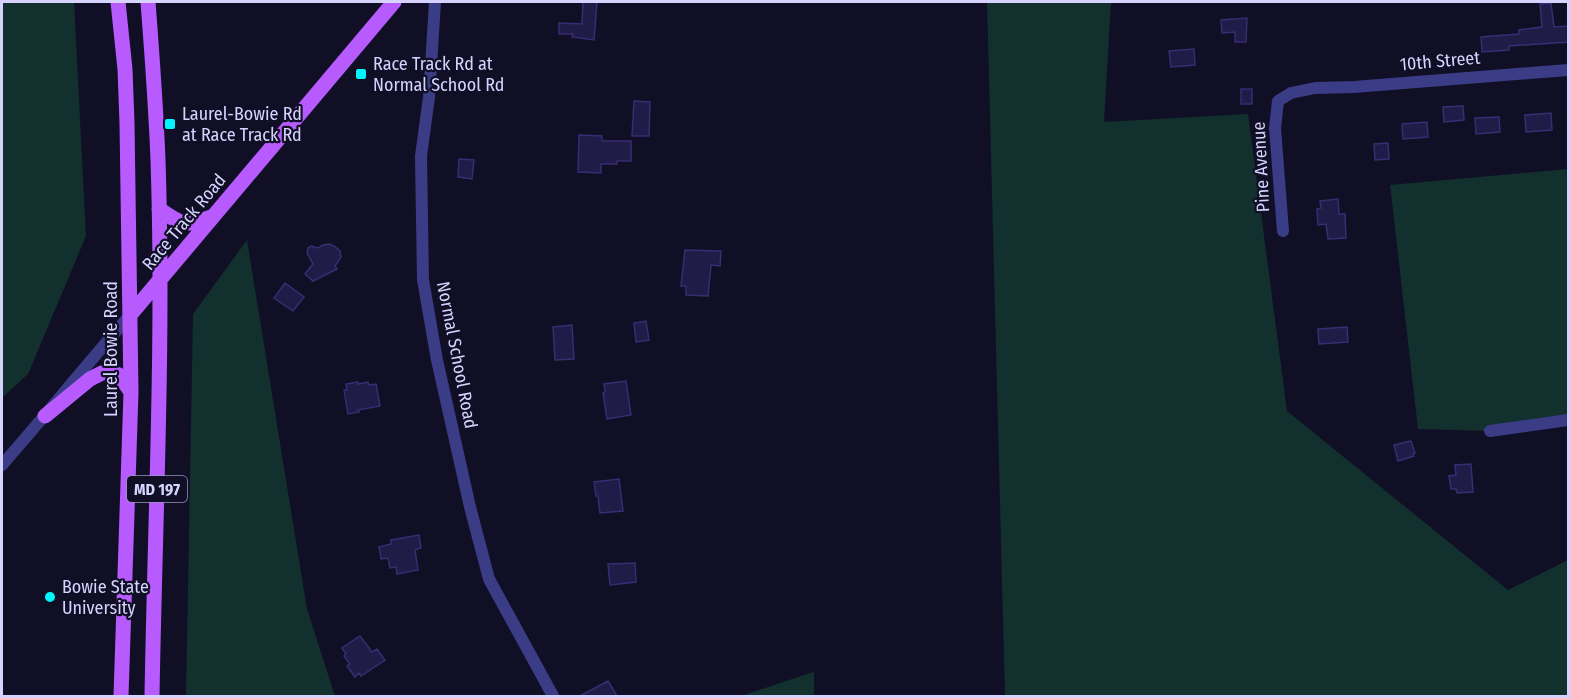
<svg xmlns="http://www.w3.org/2000/svg" width="1570" height="698" font-family="'Fira Sans Condensed',sans-serif">
  <style>
    .green { fill: #12302d }
    .building { fill: #211b47; stroke: #372d73; stroke-width: 1.5 }
    .lines { fill: none; stroke-linecap: round; stroke-linejoin: round }
    .minor { stroke: #3a3c85; stroke-width: 12 }
    .major { stroke: #b75bff; stroke-width: 15 }
    .poi-dot { fill: #00f5fe; stroke: #110f26; stroke-width: 2 }
    .labels { text-anchor: middle; stroke-width: 4.5; stroke-linejoin: round; paint-order: stroke }
    .shield { fill: #110f26; stroke: #9b99be; stroke-width: 1.5 }
    .shield-label { font-size: 16px; font-weight: bold; fill: #d6d4ff }
    .street-label { font-size: 18px; fill: #d6d4ff; stroke: #110f26 }
    .poi-label { font-size: 18px; fill: #d6d4ff; stroke: #110f26; text-anchor: start }
  </style>
  <rect width="100%" height="100%" fill="#110f26"/>
  <path class="green" d="M2,2H74L86,236L28,374L2,398Z
    M987,2H1111L1104,122L1248,114L1287,411L1508,590L1568,560V696H1005Z
    M1568,169V419L1490,431L1418,429L1390,185Z
    M247,240L307,609L335,696H186L193,314Z
    M814,672V696H741L813,672Z"/>
  <path class="building" d="M583,2H597L594,40L572,37L573,34H559V23L582,24Z
    M1551,3L1554,27L1569,26V42L1509,46V50L1482,52L1481,37L1519,34V30L1542,27L1540,4Z
    M1247,18L1246,42H1235V32L1222,33L1221,20Z
    M1194,49L1195,65L1171,67L1169,51Z
    M1241,89H1252V104H1241Z
    M634,101L650,102L649,136H632Z
    M1463,106L1464,120L1444,122L1443,107Z
    M1551,113L1552,130L1526,132L1525,115Z
    M1499,117L1500,132L1476,134L1475,118Z
    M1427,122L1428,137L1403,139L1402,124Z
    M579,135L602,136V141H631V161H617V164H601V173L578,172Z
    M1388,143L1389,159L1375,160L1374,144Z
    M459,159L474,160L472,179L458,177Z
    M1338,199L1339,214H1345L1346,238L1328,239L1326,224L1318,225L1317,209L1321,208L1320,201Z
    M329,244L334,246L340,251L341,257L335,266L337,269L313,281L305,274L313,264L307,253L308,248L311,246L318,248L323,245Z
    M685,250L721,251L720,266L711,265L708,296L686,295V286H681Z
    M285,283L304,297L293,311L274,298Z
    M646,321L649,340L636,342L634,323Z
    M572,325L574,359L555,360L553,327Z
    M1347,327L1348,342L1319,344L1318,329Z
    M626,381L631,415L607,419L603,393L605,392L604,384Z
    M358,382V384L368,382L369,385L376,384L380,406L358,410L359,412L348,414L344,390H347L346,384Z
    M1411,441L1415,453L1413,454L1414,456L1398,461L1394,445Z
    M1471,464L1473,492L1457,493L1456,489H1451L1449,476L1456,475L1455,465Z
    M619,479L623,511L600,513L598,496H596L594,482Z
    M419,535L421,548L415,550L418,570L397,574L396,567L390,568L388,558L381,559L379,547L391,544V540Z
    M635,563L636,582L610,585L608,564Z
    M360,636L372,652L377,649L385,660L361,676L359,673L355,677L347,666L350,664L344,656L346,654L342,648Z
    M608,681L617,696H580Z"/>
  <g class="lines">
    <path class="minor" d="M435,2L429,97L421,156L423,280L437,360L470,507L489,579L553,696
      M1283,231L1275,128L1278,101L1291,93L1315,88L1354,87L1568,70
      M1490,431L1568,420
      M2,465C46,415 87,364 131,314"/>
    <path class="major" d="M118,2L125,69L127,123L131,392L121,696
      M148,2C152,54 156,107 158,160C164,339 155,518 152,696
      M159,209C182,225 185,227 211,217
      M131,314L394,2
      M45,416L90,379L102,373L111,372L119,375L131,392"/>
  </g>
  <g class="poi-dot">
    <rect x="355" y="68" width="12" height="12" rx="3"/>
    <rect x="164" y="118" width="12" height="12" rx="3"/>
    <circle cx="50" cy="597" r="6"/>
  </g>
  <g class="labels">
    <rect class="shield" x="127" y="476" width="60" height="26" rx="4.5"/>
    <g class="shield-label">
      <text x="157" y="495">MD 197</text>
    </g>
    <g class="street-label">
      <text transform="translate(1440 61) rotate(-5)" y="6">10th Street</text>
      <text transform="translate(1261 167) rotate(-93)" y="6">Pine Avenue</text>
      <text transform="translate(184 222) rotate(-50)" y="6">Race Track Road</text>
      <text transform="translate(111 349) rotate(-90)" y="6">Laurel Bowie Road</text>
      <text transform="translate(457 355) rotate(79)" y="6">Normal School Road</text>
    </g>
    <g class="poi-label">
      <text x="373" y="70">Race Track Rd at<tspan x="373" dy="21">Normal School Rd</tspan></text>
      <text x="182" y="120">Laurel-Bowie Rd<tspan x="182" dy="21">at Race Track Rd</tspan></text>
      <text x="62" y="593">Bowie State<tspan x="62" dy="21">University</tspan></text>
    </g>
  </g>
  <rect width="1570" height="698" fill="none" stroke="#d6d4ff" stroke-width="6"/>
</svg>
